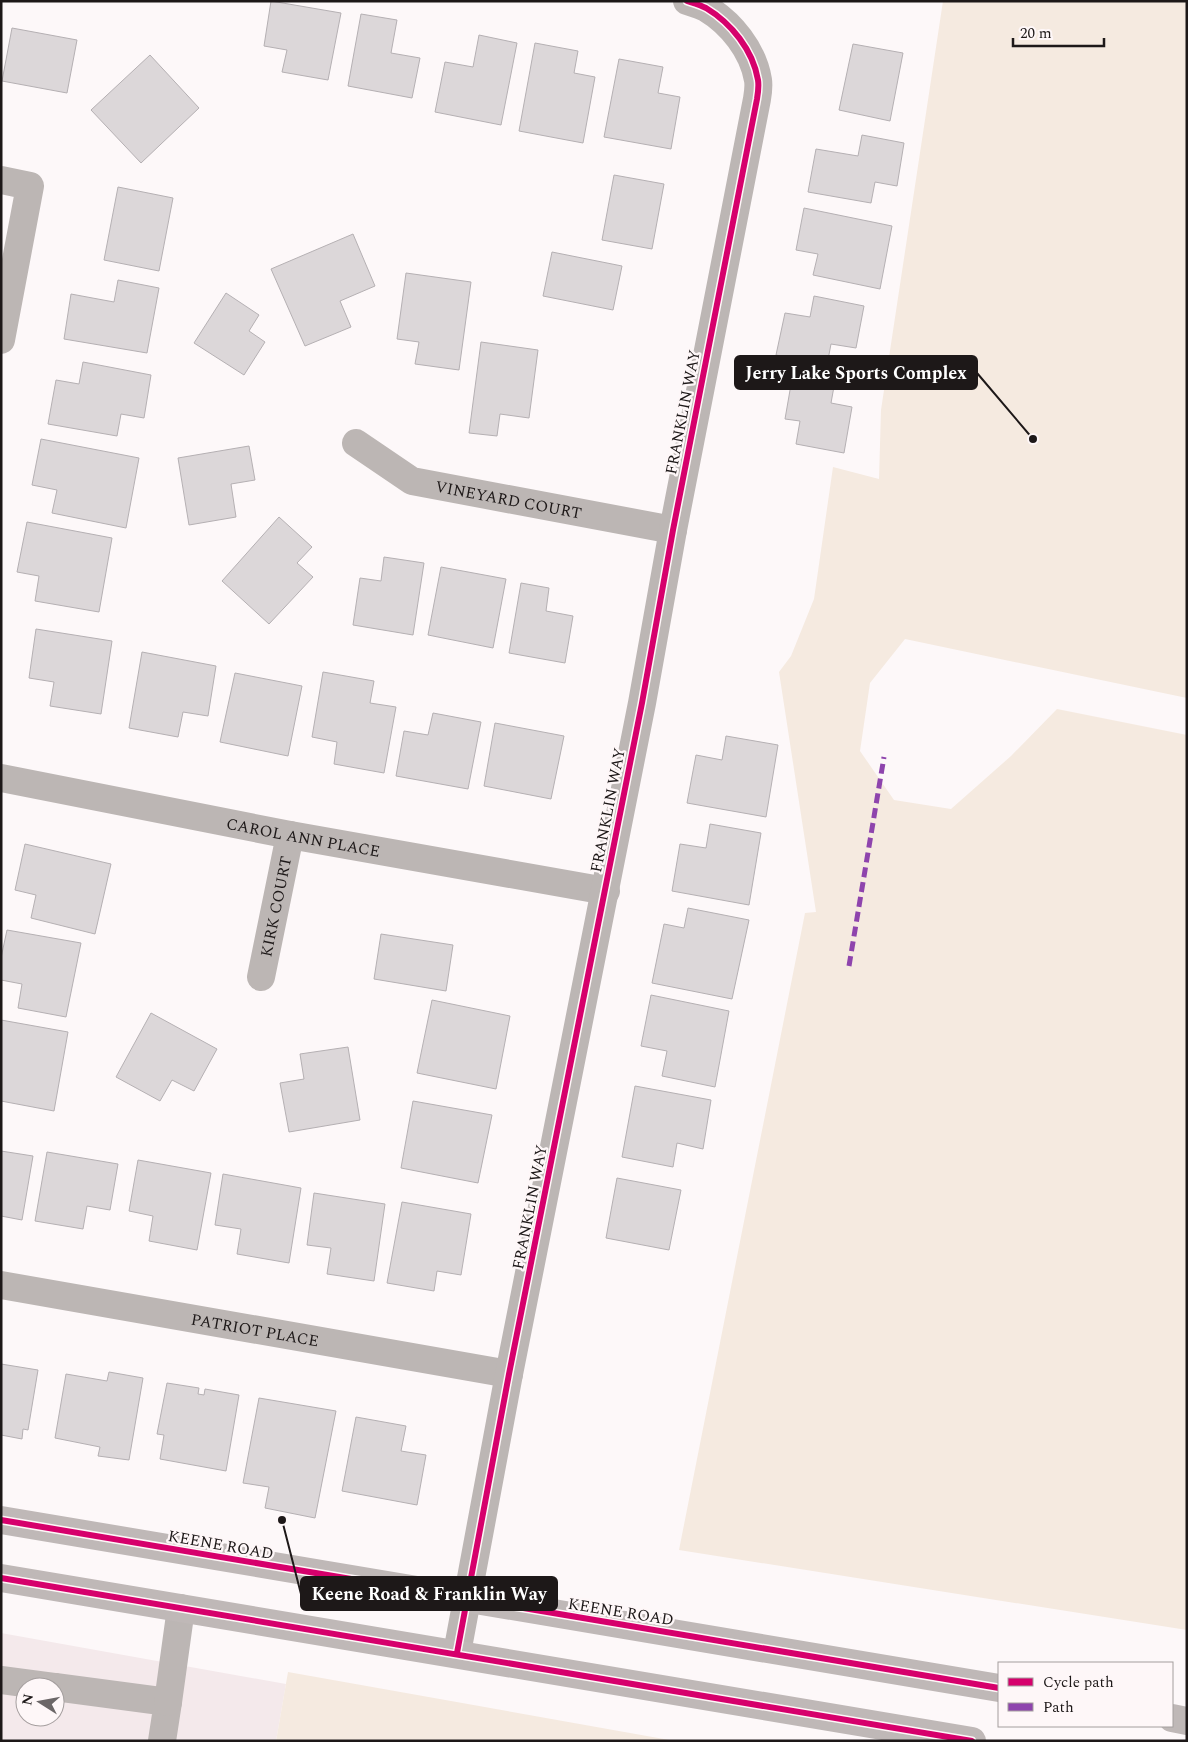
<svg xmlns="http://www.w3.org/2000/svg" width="1188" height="1742" font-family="Spectral,serif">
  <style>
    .built { fill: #f4e9eb; fill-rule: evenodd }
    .green { fill: #f5eae0 }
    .building { fill: #dcd7d9; stroke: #b5b0b3 }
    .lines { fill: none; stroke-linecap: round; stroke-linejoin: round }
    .minor { stroke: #bcb6b4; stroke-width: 28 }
    .major { stroke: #bfb8b7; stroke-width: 28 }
    .quiet { stroke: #8e44ad; stroke-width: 5; stroke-dasharray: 10 5; stroke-linecap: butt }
    .cycleway-casing { stroke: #fef7f8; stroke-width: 9 }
    .cycleway { stroke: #d6006c; stroke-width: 6 }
    .labels { text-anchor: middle; stroke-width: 4.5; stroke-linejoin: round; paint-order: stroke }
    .street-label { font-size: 16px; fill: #1d1818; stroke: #fef7f8 }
    .leader { fill: none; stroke: #1d1818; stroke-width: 2 }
    .callout-dot { fill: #1d1818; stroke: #fef7f8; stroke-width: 2 }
    .callout { fill: #1d1818; stroke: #1d1818; stroke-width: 2 }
    .callout-label { font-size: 18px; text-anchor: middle; font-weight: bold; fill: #fff }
  </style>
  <rect width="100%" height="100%" fill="#fdf8f9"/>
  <path class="built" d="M1,1633L286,1684L276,1741H1ZM25,1687H55V1717H25Z"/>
  <path class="green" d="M943,1H1187V698L905,639L870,683L860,751L894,800L951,809L1011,756L1057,709L1187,735V1630L679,1550L805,913L816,912L779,672L791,656L814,599L833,467L879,479L881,410Z
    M288,1672L675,1741H276Z"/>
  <path class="building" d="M271,1L341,13L328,80L282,72L287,50L264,46Z
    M361,14L397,20L391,53L420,58L412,98L348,86Z
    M12,28L77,40L67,93L2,81Z
    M479,35L517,43L501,125L435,112L445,62L473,67Z
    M535,43L578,51L574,73L595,77L583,143L519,131Z
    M853,44L903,53L890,121L839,110Z
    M150,55L199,108L141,163L91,110Z
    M619,59L663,67L658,93L680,97L671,149L604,137Z
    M862,135L904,143L897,186L875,182L871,203L808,192L816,149L858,156Z
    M614,175L664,184L652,249L602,240Z
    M118,187L173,198L159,271L104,260Z
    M804,208L892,226L880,289L813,275L818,254L796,250Z
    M353,234L375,286L340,301L351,327L305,346L271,269Z
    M552,252L622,266L613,310L543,296Z
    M406,273L471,282L459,370L415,364L419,342L397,339Z
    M118,280L159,288L147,353L64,339L71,294L114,302Z
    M226,293L259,315L249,331L265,342L244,375L194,343Z
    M814,296L864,306L856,348L831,344L827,365L776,355L785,313L810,317Z
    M481,342L538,350L529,418L500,414L497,436L469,433Z
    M83,362L151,375L144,418L121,414L117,436L48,424L56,380L79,384Z
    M793,373L835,381L831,403L852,407L844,453L796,444L800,421L785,419Z
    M41,439L139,458L126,528L52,513L57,490L32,485Z
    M249,446L255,480L231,484L236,517L189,525L178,458Z
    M279,517L312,547L297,563L313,577L269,624L222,581Z
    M27,522L112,538L99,612L35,601L39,576L17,572Z
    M384,557L424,563L413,635L353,625L360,578L381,581Z
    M441,567L506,579L493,648L428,635Z
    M521,583L549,588L546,611L573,616L565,663L509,653Z
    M36,629L112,641L101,714L50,706L54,682L29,678Z
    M142,652L216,666L208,716L183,712L178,737L129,728Z
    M323,672L374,681L370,703L396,707L384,773L334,764L337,742L312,737Z
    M235,673L302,686L288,756L220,742Z
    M433,713L481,722L468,789L396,776L404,731L428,735Z
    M495,723L564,736L551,799L484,786Z
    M726,736L778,745L766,817L687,803L696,755L722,760Z
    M710,824L761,833L749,905L672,891L680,844L706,848Z
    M25,844L111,864L95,934L31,918L36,895L15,890Z
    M688,908L749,920L732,999L652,983L664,924L684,928Z
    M7,930L81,943L66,1017L18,1008L22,984L1,980V958Z
    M381,934L453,945L446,991L374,979Z
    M651,995L729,1011L715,1087L662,1076L667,1051L641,1046Z
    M432,1000L510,1016L496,1089L417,1073Z
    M151,1013L217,1049L194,1091L172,1080L160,1101L116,1077Z
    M1,1020L68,1032L54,1111L1,1101Z
    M348,1047L360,1120L289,1132L280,1083L304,1079L300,1054Z
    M635,1086L711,1100L703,1149L677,1143L673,1167L622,1157Z
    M413,1101L492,1115L478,1183L401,1168Z
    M1,1151L33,1156L22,1220L1,1216Z
    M47,1152L118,1164L110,1210L87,1206L83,1229L35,1221Z
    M138,1160L211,1173L197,1250L149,1241L153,1216L129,1211Z
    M223,1174L301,1188L289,1263L237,1254L241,1229L215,1225Z
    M617,1178L681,1190L669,1250L606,1238Z
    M314,1193L385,1204L374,1281L327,1274L331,1248L307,1245Z
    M402,1202L471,1214L461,1275L437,1271L434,1291L387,1283Z
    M1,1364L38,1370L28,1430L23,1429L22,1439L1,1435Z
    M109,1372L143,1378L129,1460L98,1456L100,1447L55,1438L66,1374L107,1381Z
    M167,1383L199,1388L198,1394L204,1395L205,1389L239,1395L226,1471L160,1459L164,1435L157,1434Z
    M259,1398L336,1411L315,1518L265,1508L269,1487L243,1483Z
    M356,1417L406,1426L401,1451L426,1455L417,1505L342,1491Z"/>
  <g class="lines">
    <g class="minor">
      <path d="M1,180L30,186L1,340"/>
      <path id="s1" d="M356,443L412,481L673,530"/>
      <path id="s2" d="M1,778L290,835L606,891"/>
      <path id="s3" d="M261,977L290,835"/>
      <path id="s4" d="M1,1285L509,1374"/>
      <path d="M457,1653L509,1374L642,703L673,530L757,99C758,93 759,86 758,80C753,50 731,23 706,8C700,5 693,3 687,1"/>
      <path d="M1,1680L54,1687"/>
      <path d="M55,1687L168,1702L162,1741"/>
      <path d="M168,1702L181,1608"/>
    </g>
    <path class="major" d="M1,1520L999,1688
      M1,1578L972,1741
      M1172,1718L1187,1721"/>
    <path class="quiet" d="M849,966L884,757"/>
    <defs>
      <path id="cycleway" d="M1,1520L999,1688
        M1,1578L972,1741
        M457,1653L509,1374L642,703L673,530L757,99C758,93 759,86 758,80C753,50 731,23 706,8C700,5 693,3 687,1"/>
    </defs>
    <use href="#cycleway" class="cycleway-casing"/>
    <use href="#cycleway" class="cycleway"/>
  </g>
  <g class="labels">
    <g class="street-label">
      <text transform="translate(682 412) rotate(-79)" y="6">FRANKLIN WAY</text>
      <text dy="6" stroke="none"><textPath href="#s1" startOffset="166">VINEYARD COURT</textPath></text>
      <text transform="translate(607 810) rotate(-79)" y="6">FRANKLIN WAY</text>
      <text dy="6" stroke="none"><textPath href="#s2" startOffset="308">CAROL ANN PLACE</textPath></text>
      <text dy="6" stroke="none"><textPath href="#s3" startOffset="72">KIRK COURT</textPath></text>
      <text transform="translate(529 1207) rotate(-79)" y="6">FRANKLIN WAY</text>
      <text dy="6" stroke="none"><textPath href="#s4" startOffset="258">PATRIOT PLACE</textPath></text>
      <text transform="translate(221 1544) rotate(10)" y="6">KEENE ROAD</text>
      <text transform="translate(621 1611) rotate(9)" y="6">KEENE ROAD</text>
    </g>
  </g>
  <path class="leader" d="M1033 439L977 373M282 1520L301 1594"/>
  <g class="callout-dot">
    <circle cx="1033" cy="439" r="5"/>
    <circle cx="282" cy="1520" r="5"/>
  </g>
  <g class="callout">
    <rect x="735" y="356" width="242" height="33" rx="5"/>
    <rect x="301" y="1577" width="256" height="33" rx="5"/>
  </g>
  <g class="callout-label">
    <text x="856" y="379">Jerry Lake Sports Complex</text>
    <text x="429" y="1600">Keene Road &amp; Franklin Way</text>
  </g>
  <rect width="1188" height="1742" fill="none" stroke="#1d1818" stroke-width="5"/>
  <rect x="998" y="1662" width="175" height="65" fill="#fef7f8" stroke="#a49e9e"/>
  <rect x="1008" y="1678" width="25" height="8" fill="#d6006c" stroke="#a49e9e"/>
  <text x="1043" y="1687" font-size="15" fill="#1d1818">Cycle path</text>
  <rect x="1008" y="1703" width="25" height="8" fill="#8e44ad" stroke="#a49e9e"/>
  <text x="1043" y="1712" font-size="15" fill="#1d1818">Path</text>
  <g transform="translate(40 1702) rotate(281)"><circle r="24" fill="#fef7f8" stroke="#a49e9e"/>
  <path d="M0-4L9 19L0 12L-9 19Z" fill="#6b6667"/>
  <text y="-8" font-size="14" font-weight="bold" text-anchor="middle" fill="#1d1818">N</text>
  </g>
  <path d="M1013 38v8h91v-8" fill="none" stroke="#1d1818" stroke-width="2.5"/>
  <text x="1020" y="38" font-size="15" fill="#1d1818" stroke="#fef7f8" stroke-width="4" paint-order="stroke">20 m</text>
</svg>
